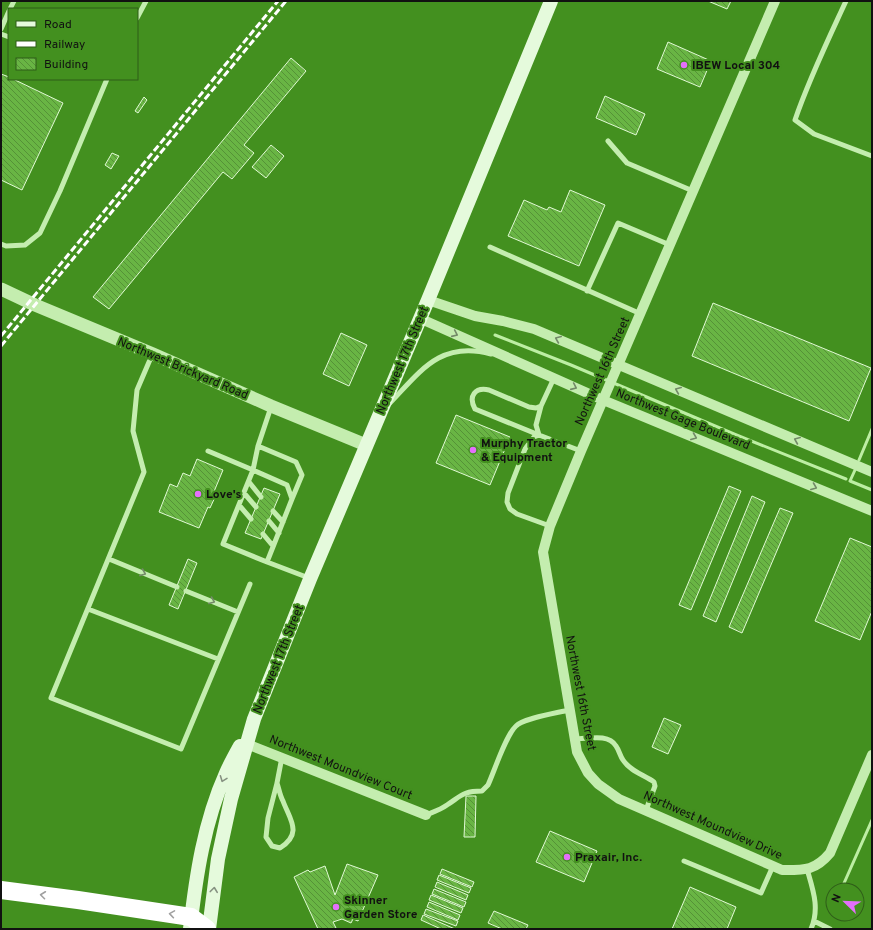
<svg xmlns="http://www.w3.org/2000/svg" width="873" height="930" font-family="Overpass,sans-serif">
  <style>
    .lines { fill: none; stroke-linecap: round; stroke-linejoin: round }
    .stream { stroke: #bdeea3; stroke-width: 3 }
    .building { fill: url(#building-back-hatch); stroke: #e1f9d5 }
    .service { stroke: #c4edaf; stroke-width: 5 }
    .minor { stroke: #c4edaf; stroke-width: 10 }
    .tertiary { stroke: #c4edaf; stroke-width: 13 }
    .secondary { stroke: #e5fadc; stroke-width: 14 }
    .motorway { stroke: #fff; stroke-width: 18 }
    .rail { stroke: #fff; stroke-width: 3; stroke-dasharray: 7 3; stroke-linecap: butt }
    .oneway { stroke: #738a68 }
    .oneway2 { stroke: #869181 }
    .oneway3 { stroke: #a0a0a0 }
    .poi-dot { fill: #e46ffb; stroke: #43901f; stroke-width: 1.5 }
    .labels { text-anchor: middle; stroke-width: 4; stroke-linejoin: round; paint-order: stroke }
    .poi-label { font-size: 12px; font-weight: bold; fill: #111; stroke: #43901f; text-anchor: start }
    .street-label { font-size: 12px; fill: #111; stroke: #43901f }
  </style>
  <defs>
    <pattern id="building-back-hatch" width="6" height="6" patternUnits="userSpaceOnUse"><rect width="6" height="6" fill="#69b544"/><path d="M-1 5l2 2M0 0l6 6M5-1l2 2" fill="none" stroke="#559237"/></pattern>
  </defs>
  <rect width="100%" height="100%" fill="#43901f"/>
  <g class="lines">
    <path class="stream" d="M495,335L571,365L734,434L846,479
      M859,460L872,429
      M855,470L850,481L872,490
      M841,890L872,820"/>
  </g>
  <path class="building" d="M708,1H731L727,9Z
    M668,42L711,61L700,87L657,69Z
    M291,58L306,71L244,145L254,153L232,179L223,172L109,309L93,297Z
    M1,74L9,77V79H13L63,103L22,190L1,180Z
    M605,96L645,114L636,135L596,118Z
    M144,97L147,100L138,113L135,111Z
    M271,145L284,156L266,178L252,167Z
    M112,153L119,156L111,169L105,165Z
    M570,190L605,205L579,266L508,236L524,200L547,210L549,207L561,212Z
    M713,303L871,368L849,421L692,356Z
    M341,333L367,345L349,386L323,374Z
    M456,415L510,437L490,485L436,463Z
    M197,459L223,470L213,494L216,495L210,508L208,507L199,528L159,512L170,484L177,487L183,473L190,476Z
    M729,486L741,491L691,610L679,605Z
    M264,488L280,494L261,539L245,533Z
    M752,496L765,502L716,622L703,616Z
    M780,508L793,513L742,633L729,627Z
    M850,538L872,547V611L860,640L815,621Z
    M188,559L197,563L178,609L169,605Z
    M664,718L681,725L668,754L652,747Z
    M466,796H476L475,837H464Z
    M550,831L597,851L584,882L536,862Z
    M347,864L378,875L358,921L353,919L351,923L342,919L333,922L336,928L334,929H318L294,877L308,870L310,872L325,866L335,895Z
    M442,869L474,882L472,887L440,874Z
    M439,875L471,888L469,893L437,880Z
    M437,882L468,895L466,900L435,887Z
    M690,887L736,907L727,929H672Z
    M434,889L466,902L464,907L432,894Z
    M431,895L463,908L461,913L429,900Z
    M429,902L460,915L458,920L427,907Z
    M426,909L458,921L456,926L424,914Z
    M494,911L528,925L526,929H502L488,923Z
    M423,915L455,929H441L421,920Z"/>
  <g class="lines">
    <path class="service" d="M846,1C828,40 809,79 795,120L814,134L872,156
      M10,9L14,1
      M137,18L146,1
      M1,29L9,11
      M1,34L9,37
      M608,141L627,163L693,191
      M1,244L6,246L25,245L40,233L60,191L107,79
      M490,247L641,314
      M587,291L618,223L670,245
      M152,355L137,390L133,431L144,472L51,698L181,749L250,584
      M389,404C420,372 440,340 491,354
      M539,435L475,409C468,396 475,387 489,390L529,407L536,408L541,406L554,378
      M539,435L536,425L541,406
      M258,446L296,462L302,475L292,499
      M208,451L253,470L258,446L271,407
      M249,482L261,497
      M244,493L256,507
      M239,505L251,519
      M273,511L283,522
      M269,521L279,533
      M550,526L517,514L510,509L507,502L508,493L525,449L534,437L539,435L581,451
      M263,534L273,546
      M109,559L177,587
      M267,562L292,499L287,485L253,470L223,544L267,562L309,578
      M186,591L238,612
      M88,609L218,659
      M575,739C588,739 608,733 616,746C619,750 620,756 623,760C630,771 644,775 654,782L655,786L646,810
      M277,783C279,789 280,796 283,801C290,820 303,833 280,848L272,846L266,837L268,818L277,783L282,757
      M426,815C433,812 440,810 447,805C461,796 463,791 482,791L488,785C494,772 506,735 516,726C524,718 557,713 569,710
      M684,861L761,893L773,866
      M807,869C813,890 820,908 811,929
      M814,921L830,929"/>
    <path class="minor" d="M775,1L581,451L550,526L543,552L577,752L588,773L598,784L619,799L782,870C804,870 815,871 830,853L872,755
      M428,300L475,316L503,321L534,329L872,472
      M419,318L603,400L872,511
      M247,744L426,815"/>
    <path class="tertiary" d="M1,289L35,305L153,354L271,406L366,445"/>
    <path class="secondary" d="M190,929C196,876 204,822 226,773C230,764 235,755 240,746
      M209,929L218,859L231,799L254,719L310,579L428,300L551,1"/>
    <path class="motorway" d="M1,890L78,900L191,917L207,929"/>
    <path class="rail" d="M1,336L278,1
      M1,346L286,1"/>
  </g>
  <defs><path id="oneway-chevron" d="M-2-3.5L2.5 0L-2 3.5" fill="none" stroke-width="1.6" stroke-linecap="round" stroke-linejoin="round"/></defs>
  <g class="oneway">
    <use href="#oneway-chevron" transform="translate(455 334) rotate(24)"/>
    <use href="#oneway-chevron" transform="translate(558 339) rotate(-157)"/>
    <use href="#oneway-chevron" transform="translate(574 387) rotate(24)"/>
    <use href="#oneway-chevron" transform="translate(678 390) rotate(-157)"/>
    <use href="#oneway-chevron" transform="translate(694 437) rotate(22)"/>
    <use href="#oneway-chevron" transform="translate(797 440) rotate(-157)"/>
    <use href="#oneway-chevron" transform="translate(814 487) rotate(22)"/>
    <use href="#oneway-chevron" transform="translate(143 573) rotate(22)"/>
    <use href="#oneway-chevron" transform="translate(212 601) rotate(22)"/>
  </g>
  <g class="oneway2">
    <use href="#oneway-chevron" transform="translate(223 779) rotate(111)"/>
    <use href="#oneway-chevron" transform="translate(214 890) rotate(-83)"/>
  </g>
  <g class="oneway3">
    <use href="#oneway-chevron" transform="translate(43 895) rotate(-173)"/>
    <use href="#oneway-chevron" transform="translate(172 914) rotate(-171)"/>
  </g>
  <g class="poi-dot">
    <circle cx="684" cy="65" r="4"/>
    <circle cx="473" cy="450" r="4"/>
    <circle cx="198" cy="494" r="4"/>
    <circle cx="567" cy="857" r="4"/>
    <circle cx="336" cy="907" r="4"/>
  </g>
  <g class="labels">
    <g class="poi-label">
      <text x="692" y="69">IBEW Local 304</text>
      <text x="481" y="447">Murphy Tractor<tspan x="481" dy="14">&amp; Equipment</tspan></text>
      <text x="206" y="498">Love's</text>
      <text x="575" y="861">Praxair, Inc.</text>
      <text x="344" y="904">Skinner<tspan x="344" dy="14">Garden Store</tspan></text>
    </g>
    <g class="street-label">
      <text transform="translate(402 360) rotate(-67)" y="4">Northwest 17th Street</text>
      <text transform="translate(183 368) rotate(23)" y="4">Northwest Brickyard Road</text>
      <text transform="translate(602 371) rotate(-66)" y="4">Northwest 16th Street</text>
      <text transform="translate(683 419) rotate(22)" y="4">Northwest Gage Boulevard</text>
      <text transform="translate(278 659) rotate(-68)" y="4">Northwest 17th Street</text>
      <text transform="translate(581 693) rotate(79)" y="4">Northwest 16th Street</text>
      <text transform="translate(341 767) rotate(22)" y="4">Northwest Moundview Court</text>
      <text transform="translate(713 825) rotate(24)" y="4">Northwest Moundview Drive</text>
    </g>
  </g>
  <rect width="873" height="930" fill="none" stroke="#111111" stroke-width="4"/>
  <rect x="8" y="8" width="130" height="72" fill="#43901f" stroke="#2f5d19"/>
  <rect x="16" y="21" width="20" height="6" fill="#e5fadc" stroke="#2f5d19"/>
  <text x="44" y="28" font-size="12" fill="#111111">Road</text>
  <rect x="16" y="41" width="20" height="6" fill="#ffffff" stroke="#2f5d19"/>
  <text x="44" y="48" font-size="12" fill="#111111">Railway</text>
  <rect x="16" y="58" width="20" height="12" fill="url(#building-back-hatch)" stroke="#2f5d19"/>
  <text x="44" y="68" font-size="12" fill="#111111">Building</text>
  <g transform="translate(845 902) rotate(293)"><circle r="19" fill="#43901f" stroke="#2f5d19"/>
  <path d="M0-3L7 15L0 10L-7 15Z" fill="#e46ffb"/>
  <text y="-6" font-size="11" font-weight="bold" text-anchor="middle" fill="#111111">N</text>
  </g>
</svg>
